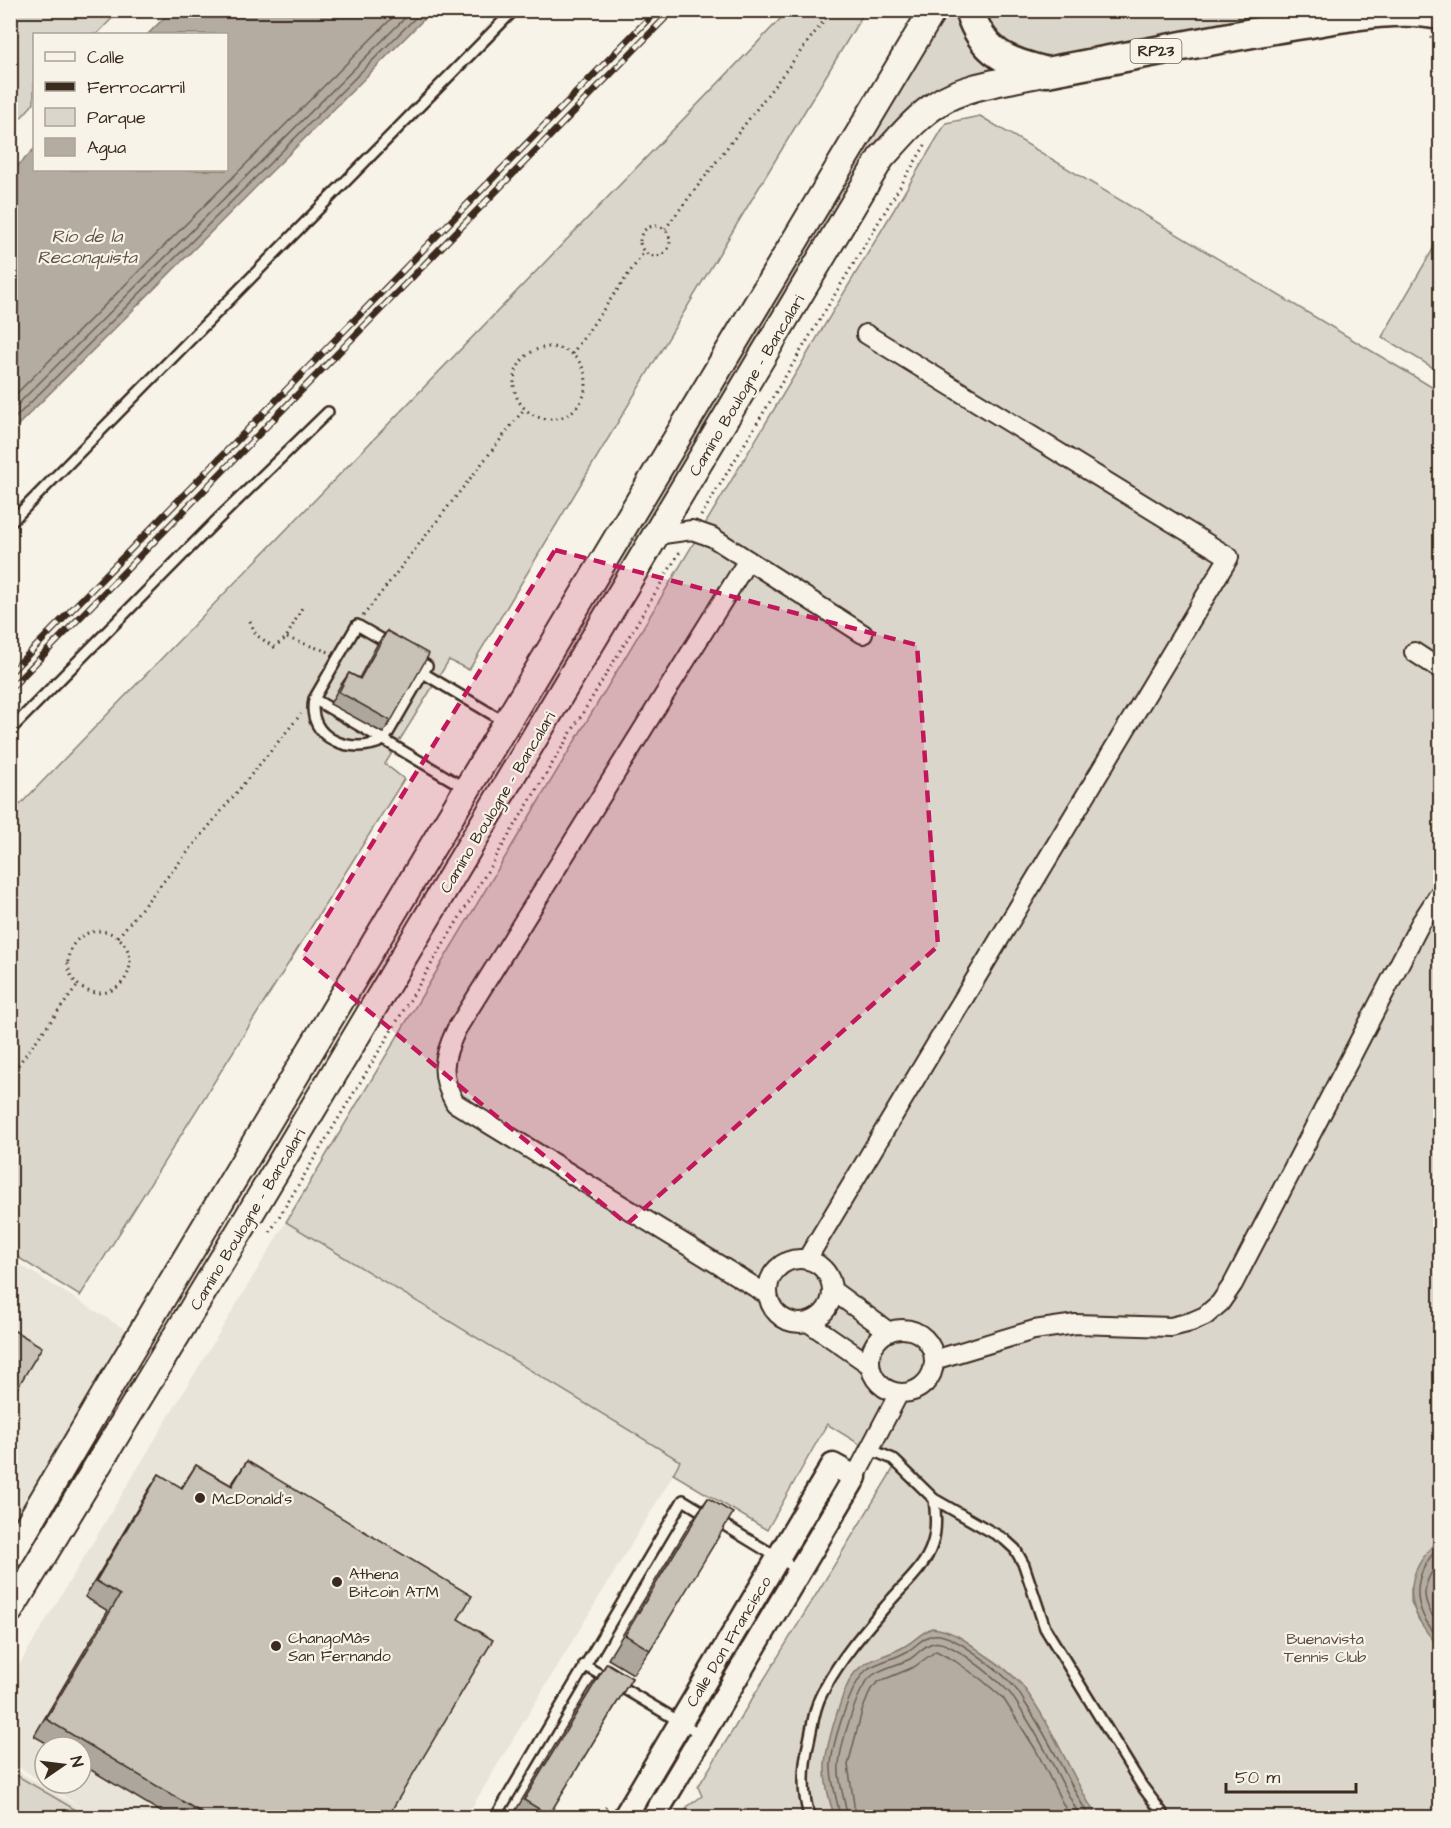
<svg xmlns="http://www.w3.org/2000/svg" width="1451" height="1828" font-family="'Architects Daughter',sans-serif">
  <style>
    .built { fill: #e9e4d9; fill-rule: evenodd }
    .green { fill: #dbd6cb; stroke: #8b8074; stroke-width: 1.5 }
    .water { fill: #b4aca0; stroke: #84786c; stroke-width: 1.5 }
    .lines { fill: none; stroke-linecap: round; stroke-linejoin: round }
    .shore { stroke: #6b5e52; stroke-width: 1.5 }
    .service-casing { stroke: #3b2a1e; stroke-width: 14 }
    .minor-casing { stroke: #3b2a1e; stroke-width: 22 }
    .tertiary-casing { stroke: #3b2a1e; stroke-width: 27 }
    .secondary-casing { stroke: #3b2a1e; stroke-width: 30 }
    .primary-casing { stroke: #3b2a1e; stroke-width: 33 }
    .path { stroke: #3b2a1e; stroke-width: 3; stroke-dasharray: 1.5 4.5; stroke-linecap: butt }
    .service { stroke: #f7f3e8; stroke-width: 9 }
    .minor { stroke: #f7f3e8; stroke-width: 18 }
    .tertiary { stroke: #f7f3e8; stroke-width: 22 }
    .secondary { stroke: #f7f3e8; stroke-width: 26 }
    .primary { stroke: #f7f3e8; stroke-width: 28 }
    .rail-casing { stroke: #3b2a1e; stroke-width: 7 }
    .rail { stroke: #f7f3e8; stroke-width: 4.5; stroke-dasharray: 14; stroke-linecap: butt }
    .wall { fill: #aca69d; stroke: #3b2a1e; stroke-width: 1.5 }
    .building { fill: #c8c1b6; stroke: #3b2a1e; stroke-width: 1.5 }
    .marked { fill: #c2185b; fill-opacity: 0.2; stroke: #c2185b; stroke-width: 4.5; stroke-dasharray: 12 8; stroke-linejoin: round }
    .poi-dot { fill: #3b2a1e; stroke: #f7f3e8; stroke-width: 2 }
    .labels { text-anchor: middle; stroke-width: 4.5; stroke-linejoin: round; paint-order: stroke }
    .shield { fill: #f7f3e8; stroke: #73665b; stroke-width: 1.5 }
    .shield-label { font-size: 15px; font-weight: bold; fill: #3b2a1e }
    .street-label { font-size: 16px; fill: #3b2a1e; stroke: #f7f3e8 }
    .poi-label { font-size: 16px; fill: #3b2a1e; stroke: #f7f3e8; text-anchor: start }
    .park-label { font-size: 16px; fill: #5b4c41; stroke: #f7f3e8 }
    .water-label { font-size: 18px; font-style: italic; fill: #5f5145; stroke: #f7f3e8 }
  </style>
  <rect width="100%" height="100%" fill="#f7f3e8"/>
  <filter id="ink" filterUnits="userSpaceOnUse"><feTurbulence type="fractalNoise" baseFrequency=".0167" numOctaves="2"/><feDisplacementMap in="SourceGraphic" scale="12" xChannelSelector="R" yChannelSelector="G"/><feConvolveMatrix kernelMatrix="1 2 1 2 8 2 1 2 1" color-interpolation-filters="sRGB"/></filter>
  <g filter="url(#ink)">
    <path class="built" d="M286,1222L681,1462L466,1817H11V1767L86,1811L11,1762L10,1680ZM45,1747H81V1783H45Z
      M11,1259L131,1333L11,1532Z"/>
    <path class="green" d="M11,10L119,11L97,34H34V103L11,129Z
      M788,11H865L469,670L449,660L385,764L404,779L80,1296L11,1253L10,815Z
      M939,11H958L994,67C985,74 973,73 963,77C945,85 930,95 914,106L583,639L571,652L532,717L528,722L523,724L520,721Z
      M981,11H1276L1254,22L1049,56L1029,54L995,37Z
      M980,116L1440,392V1538L1433,1545L1411,1588V1602L1419,1620L1440,1647V1817H685L687,1807L702,1796L698,1787L895,1466L827,1424L767,1530L673,1474L680,1461L286,1222L946,123Z
      M1440,237V372L1382,337Z
      M10,1772H11L88,1817H11Z"/>
    <path class="water" d="M172,10L432,11L11,432V173L34,149V170H226V34H148Z
      M1440,1538V1647C1403,1610 1401,1575 1440,1538Z
      M932,1628C951,1630 966,1640 981,1652C995,1661 1010,1672 1021,1684C1053,1725 1070,1774 1097,1817H835C829,1802 824,1780 825,1763C827,1744 842,1690 853,1675C866,1657 888,1657 905,1646C915,1640 921,1633 932,1628Z"/>
    <g class="lines">
      <path class="shore" d="M10,400L400,10
        M10,412L413,10
        M10,423L423,10
        M1440,1546C1410,1576 1411,1609 1440,1639
        M1440,1558C1421,1588 1419,1598 1440,1627
        M840,1818C838,1800 830,1782 831,1764C833,1742 851,1680 869,1668C881,1661 894,1659 906,1652C916,1647 922,1637 933,1635C952,1631 1003,1673 1015,1688C1019,1692 1022,1698 1025,1703C1050,1739 1067,1780 1090,1818
        M847,1818C846,1800 837,1782 839,1764C841,1744 857,1686 873,1675C884,1667 898,1665 910,1659C918,1654 923,1646 933,1643C949,1638 996,1679 1008,1691C1013,1696 1017,1704 1021,1710C1045,1744 1060,1782 1081,1818
        M856,1818L848,1765L862,1711L871,1689L878,1682L914,1667L936,1651L955,1661L982,1680L1003,1698L1036,1750L1070,1818"/>
      <defs>
        <path id="service" d="M10,523L514,10
          M390,644L357,625L314,699L384,740L423,673L505,722
          M413,657L427,666L423,673
          M314,699C306,739 352,756 384,740L465,788
          M10,730L217,520L328,412
          M869,1449L893,1459L934,1499L1004,1539L1015,1549L1024,1565L1045,1628L1142,1786L1166,1818
          M584,1665L702,1735
          M495,1818L683,1500L800,1571
          M810,1818C801,1792 803,1766 809,1741C813,1722 815,1704 825,1688C842,1656 868,1627 891,1600C906,1583 925,1567 932,1545C937,1531 936,1514 934,1499"/>
        <path id="minor" d="M656,535L692,530L712,537L863,634
          M748,560L456,1030C443,1058 439,1075 455,1103L768,1295
          M1414,652L1440,669
          M807,1259L1229,557L866,334
          M768 1291a32 32 0 1 1 64 0a32 32 0 1 1-64 0Z
          M832,1290L889,1332
          M808,1322L870,1365
          M870 1361a32 32 0 1 1 64 0a32 32 0 1 1-64 0Z
          M934,1360L1034,1330L1076,1324L1171,1327L1191,1322L1205,1316L1220,1303L1233,1284L1420,924L1440,893
          M855,1477L899,1393"/>
        <path id="tertiary" d="M624,1818L833,1465L855,1477L653,1818"/>
        <path id="secondary" d="M10,1556L108,1389L933,10
          M10,1610L247,1219L881,158C899,139 915,118 937,104C964,85 1015,80 1047,72"/>
        <path id="primary" d="M969,10C983,54 1007,62 1047,72C1133,56 1218,38 1304,24C1346,17 1399,6 1440,15"/>
      </defs>
      <use href="#service" class="service-casing"/>
      <use href="#minor" class="minor-casing"/>
      <use href="#tertiary" class="tertiary-casing"/>
      <use href="#secondary" class="secondary-casing"/>
      <use href="#primary" class="primary-casing"/>
      <path class="path" d="M1430,37L1440,43
        M640 241a15 15 0 1 1 30 0a15 15 0 1 1-30 0Z
        M665,229L826,18
        M514 383a36 36 0 1 1 72 0a36 36 0 1 1-72 0Z
        M572,354L644,252
        M701,516L927,142
        M363,616L525,408
        M250,621L256,635L274,647L286,638L303,606
        M287,638L329,652
        M68 962a31 31 0 1 1 62 0a31 31 0 1 1-62 0Z
        M118,937L301,714
        M18,1065L78,985
        M270,1232L681,550
        M599,1818L606,1807"/>
      <use href="#service" class="service"/>
      <use href="#minor" class="minor"/>
      <use href="#tertiary" class="tertiary"/>
      <use href="#secondary" class="secondary"/>
      <use href="#primary" class="primary"/>
      <defs>
        <path id="rail" d="M10,673L657,10
          M10,689L673,10"/>
      </defs>
      <use href="#rail" class="rail-casing"/>
      <use href="#rail" class="rail"/>
    </g>
    <path class="wall" d="M387,631L391,721L383,733L330,704L340,686L349,673L359,678L378,643Z
      M247,1461L458,1619L387,1818H171L81,1764V1747H53L34,1736L108,1611L85,1597L148,1491L159,1474L181,1488L196,1465L231,1485Z
      M708,1498L650,1650L633,1674L608,1659L691,1522Z
      M607,1663L632,1678L547,1818H511L590,1687Z"/>
    <path class="building" d="M387,631L429,654L391,721L339,692L349,673L360,679Z
      M10,1328L42,1347L10,1400Z
      M247,1461L472,1596L458,1619L493,1640L387,1818H210L46,1719L120,1595L96,1581L159,1474L182,1488L196,1465L232,1486Z
      M708,1498L733,1513L650,1650L625,1635Z
      M607,1663L632,1678L549,1815L524,1800Z"/>
  </g>
  <path class="marked" d="M555,550L917,645L938,946L627,1224L302,956Z"/>
  <g class="poi-dot">
    <circle cx="200" cy="1498" r="6"/>
    <circle cx="337" cy="1582" r="6"/>
    <circle cx="276" cy="1646" r="6"/>
  </g>
  <g class="labels">
    <rect class="shield" x="1130.5" y="39" width="51" height="24" rx="4.5"/>
    <g class="shield-label">
      <text x="1156" y="56">RP23</text>
    </g>
    <g class="street-label">
      <text transform="translate(746 385) rotate(-59)" y="6">Camino Boulogne - Bancalari</text>
      <text transform="translate(497 802) rotate(-59)" y="6">Camino Boulogne - Bancalari</text>
      <text transform="translate(247 1219) rotate(-59)" y="6">Camino Boulogne - Bancalari</text>
      <text transform="translate(728 1641) rotate(-59)" y="6">Calle Don Francisco</text>
    </g>
    <g class="poi-label">
      <text x="212" y="1504">McDonald's</text>
      <text x="349" y="1579">Athena<tspan x="349" dy="18">Bitcoin ATM</tspan></text>
      <text x="288" y="1643">ChangoMâs<tspan x="288" dy="18">San Fernando</tspan></text>
    </g>
    <g class="park-label">
      <text x="1325" y="1644">Buenavista<tspan x="1325" dy="18">Tennis Club</tspan></text>
    </g>
    <g class="water-label">
      <text x="87" y="242">Río de la<tspan x="87" dy="21">Reconquista</tspan></text>
    </g>
  </g>
  <rect width="1451" height="1828" fill="none" stroke="#f7f3e8" stroke-width="36"/>
  <rect x="18" y="18" width="1415" height="1792" fill="none" stroke="#3b2a1e" stroke-width="2" filter="url(#ink)"/>
  <rect x="33" y="33" width="195" height="138" fill="#f7f3e8" stroke="#aca397" stroke-width="1.5"/>
  <rect x="45" y="52" width="30" height="9" fill="#f7f3e8" stroke="#aca397" stroke-width="1.5"/>
  <text x="87" y="63" font-size="18" fill="#3b2a1e">Calle</text>
  <rect x="45" y="82" width="30" height="9" fill="#3b2a1e" stroke="#aca397" stroke-width="1.5"/>
  <text x="87" y="93" font-size="18" fill="#3b2a1e">Ferrocarril</text>
  <rect x="45" y="108" width="30" height="18" fill="#dbd6cb" stroke="#aca397" stroke-width="1.5"/>
  <text x="87" y="123" font-size="18" fill="#3b2a1e">Parque</text>
  <rect x="45" y="138" width="30" height="18" fill="#b4aca0" stroke="#aca397" stroke-width="1.5"/>
  <text x="87" y="153" font-size="18" fill="#3b2a1e">Agua</text>
  <g transform="translate(63 1765) rotate(76)"><circle r="28" fill="#f7f3e8" stroke="#aca397" stroke-width="1.5"/>
  <path d="M0-4.5L10 22L0 15L-10 22Z" fill="#3b2a1e"/>
  <text y="-9" font-size="16" font-weight="bold" text-anchor="middle" fill="#3b2a1e">N</text>
  </g>
  <path d="M1226 1783v9h130v-9" fill="none" stroke="#3b2a1e" stroke-width="3"/>
  <text x="1235" y="1783" font-size="18" fill="#3b2a1e" stroke="#f7f3e8" stroke-width="4.5" paint-order="stroke">50 m</text>
</svg>
